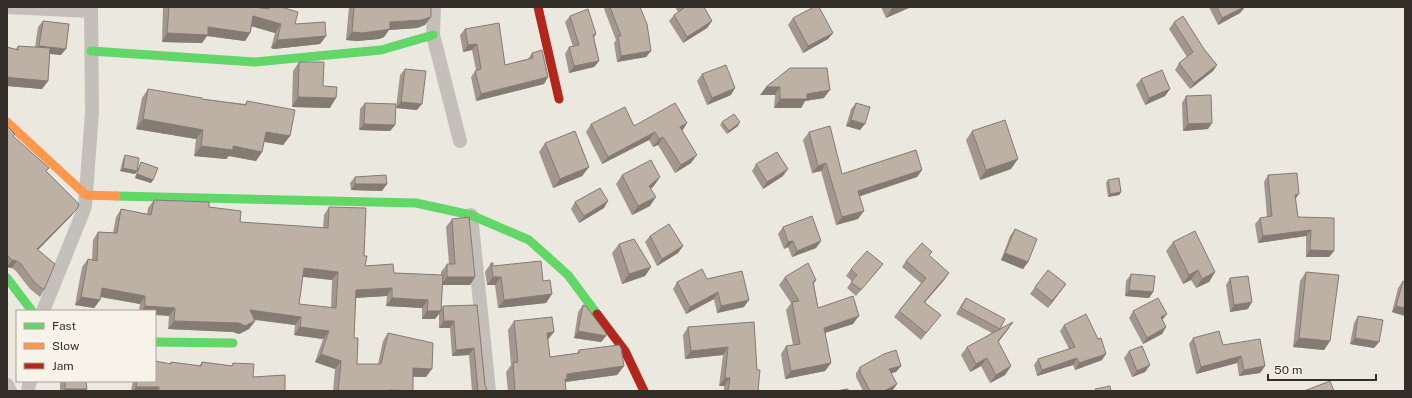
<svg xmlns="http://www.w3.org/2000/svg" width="1412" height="398" font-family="'Public Sans',sans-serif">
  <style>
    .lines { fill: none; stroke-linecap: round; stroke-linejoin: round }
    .street { stroke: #c4c0b9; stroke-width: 14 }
    .fast { stroke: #63d668; stroke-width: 9 }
    .slow { stroke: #ff974d; stroke-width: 9 }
    .jam { stroke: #b3261e; stroke-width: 9 }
    .wall { fill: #a3978d; fill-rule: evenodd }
    .shaded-wall { fill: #847b73 }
    .building { fill: #bdb0a4; stroke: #847b73; fill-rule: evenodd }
  </style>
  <rect width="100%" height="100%" fill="#ebe8e0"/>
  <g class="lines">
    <path class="street" d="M7,7L91,11
      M434,7L433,35L460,141
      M471,215L489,391
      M43,311L85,207L92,112L91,7
      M7,385L10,391
      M28,391L30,381"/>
    <path class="fast" d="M91,51L255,62L381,50L433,35
      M116,196L416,203L471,215L529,240L568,275L597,314
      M7,278L32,311
      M155,342L233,343"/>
    <path class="slow" d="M7,122L86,195L116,196"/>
    <path class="jam" d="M538,7L559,99
      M597,314L625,351L644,391"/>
  </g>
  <path class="wall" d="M163,7H254L267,9L268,7H281L295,24L326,36L320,44L274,49L271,48L275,33L252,26L250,33L245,41L207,36L202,43L162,42Z
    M349,7H431L425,25L417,28L389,30L384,37L379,39L357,41L346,40Z
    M606,7H640L651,51L646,57L617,62L614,43L616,40L604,9Z
    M675,7H704L712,21L707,28L683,43L669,21L674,15L678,12Z
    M881,7H911L886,18Z
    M1209,7H1245L1240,13L1218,25Z
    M570,16L596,34L594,38L599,61L594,67L569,73L565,54L569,47H573L565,22Z
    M793,18L833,33L828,39L803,53L788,25Z
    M43,21L61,55L50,54L48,81L42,89L7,86V47L16,49L18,46L35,47L38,27Z
    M1174,22L1204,49L1217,65L1213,71L1190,89L1175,70L1179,63L1187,57L1169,29Z
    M465,29L505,65L528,59L532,53L548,77L544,84L476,101L471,77L476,70L472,50L463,52L460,35Z
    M299,62L323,86L330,108L292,107L293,71Z
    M790,68L824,98L805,101L801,108H774L775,95H760Z
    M405,69L417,110L396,108L400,75Z
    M702,74L731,95L707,105L697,81Z
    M1141,79L1170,89L1165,96L1145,105L1136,85Z
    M148,89L202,99L245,104L247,101L290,136L283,145L264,142L262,152L256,161L229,156L226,159L194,156L196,139L136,129L142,98Z
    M1186,96L1208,129L1183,131L1182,103Z
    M365,103L395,125L390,131L359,130L360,109Z
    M856,103L860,130L846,126L851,109Z
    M722,122L738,126L727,134L720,125Z
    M687,123L682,131L691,163L675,173L658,145L653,147L649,140L602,164L586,132L591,124L634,126Z
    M7,126L13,137L49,168L46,171L72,215L38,250L44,290L40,297L30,289L16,271L12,268L7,267Z
    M972,131L1011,169L980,180L966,140Z
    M809,132L842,174L922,170L917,177L859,196L858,219L836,225L821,171L812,173L803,140Z
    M545,143L589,167L582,176L553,188L539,152Z
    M125,155L137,170L141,162L153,180L151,183L135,178L137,171L135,174L120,171L123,159Z
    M756,164L783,176L763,189L752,171Z
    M622,175L660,177L653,187L651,188L650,206L632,215L616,184Z
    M1268,175L1295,199L1298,217L1334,251L1329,257H1306V236L1258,243L1255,224L1260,218L1267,217L1264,182Z
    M355,177L382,191L351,190L350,183Z
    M1108,180L1121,192L1119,195L1108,197L1106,183Z
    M154,200L209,207L240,222L323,228L324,215L329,207L364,256L365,266L394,273L441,275V272L447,264H449L446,227L452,219L475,277L470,285H442L441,309L443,306L477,305L485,385L487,390L489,391H472L469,355L452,356L450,328H439V314L435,319H422V308L386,306L387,296L356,298L354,338L357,364H378L383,341L388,333L426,377H413L412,391H333L335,369L315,362L323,339L294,335L295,325L254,320L255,321L249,329L239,334L233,332L168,329L169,316L155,311H139L140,304L100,297V300L94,308L75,305L82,267L88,259L92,260L93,240L98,232L113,233L116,217L121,209L147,214L148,208ZM303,277L332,280L331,308L299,304Z
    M575,202L604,208L579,223L571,209Z
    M783,227L821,241L816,248L792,257L788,247L784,249L778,234Z
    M1015,229L1028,262L1023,269L1001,260L1010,236Z
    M650,236L683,246L678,253L657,266L645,242Z
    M1173,242L1215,272L1209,282L1196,288L1191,280L1183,284L1166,251Z
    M619,244L651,267L645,276L622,284L612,253Z
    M932,252L929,256L945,279L925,302L936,321L921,340L894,317L921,283L902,267L906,261Z
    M491,263L493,266L543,281L552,294L546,303L498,308L495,285H487L485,272Z
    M883,264L878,270L856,296L847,288L852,281L846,276L851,269Z
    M1306,272L1330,341L1324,350L1293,347L1300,281Z
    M1131,274L1153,292L1149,298L1125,296L1126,281Z
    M785,277L816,280L814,284L818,308L853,324L825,333L831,363L825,371L785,379L781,354L786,346L793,345L786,310L791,303L779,285Z
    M1230,278L1248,309L1230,312L1226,285Z
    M707,279L744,307L717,313L714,299L686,314L673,289L677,282Z
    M1403,281L1405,282V316L1392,312L1398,288Z
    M1066,284L1048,308L1030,294L1035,287Z
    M966,298L1000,329L1013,322L998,342L1011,366L1005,375L990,383L981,366L970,372L961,355L967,347L992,333L956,314L961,305Z
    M583,305L606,336L601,342L574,338L578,312Z
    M1133,311L1167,314L1162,320L1166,327L1162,334L1143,344L1129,318Z
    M1358,316L1379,342L1374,348L1350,344L1354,323Z
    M514,321L548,340L550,357L577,353L579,350L624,366L617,375L565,382L566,391H508L506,372L511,365L508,330Z
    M754,322L758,391H724V386H719L723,355L685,359L683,335L688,327Z
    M1064,325L1102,360L1075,370L1073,365L1037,376L1034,365L1038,359L1069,349L1060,331Z
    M1193,338L1223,345L1265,366L1260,373L1239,376L1237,363L1196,374L1189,344Z
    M1129,351L1150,365L1145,372L1132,377L1124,358Z
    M171,362L199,366L202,362L231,366L233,363L253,377L285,391H131L133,381H155Z
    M901,366L896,372L891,373L893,390L891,391H863L856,377V373L860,367Z
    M60,381H86L85,391H60Z"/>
  <path class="shaded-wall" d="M896,7H911L886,18L892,8Z
    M1245,7L1240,13L1218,25L1222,18Z
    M253,16L281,24L275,33L247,25Z
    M431,17L425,25L417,28L389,30L384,37L379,39L357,41L346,40L352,32L390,22Z
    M712,21L707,28L683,43L687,37Z
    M208,27L250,33L245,41L207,36L202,43L162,42L167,33Z
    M833,33L828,39L803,53L808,46Z
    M326,36L320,44L274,49L271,48L277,40Z
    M477,44L472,50L463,52L468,45Z
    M39,46L66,49L61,55L35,52Z
    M651,51L646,57L617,62L621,56Z
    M599,61L594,67L569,73L574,66Z
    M1217,65L1213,71L1190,89L1194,83Z
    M7,77L48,81L42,89L7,86Z
    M548,77L544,84L476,101L481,94Z
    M766,87H780L775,95H760Z
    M735,88L731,95L707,105L712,98Z
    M1170,89L1165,96L1145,105L1149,98Z
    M830,90L824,98L805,101L801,108H774L780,99L807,94Z
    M298,97L336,98L330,108L292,107Z
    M401,102L422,104L417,110L396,108Z
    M143,119L203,130L196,139L136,129Z
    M851,120L865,124L860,130L846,126Z
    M740,122L738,126L727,134L729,131Z
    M687,123L682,131L680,127Z
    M1212,123L1208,129L1183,131L1188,124Z
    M364,124L395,125L390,131L359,130Z
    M266,132L290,136L283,145L260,141Z
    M655,132L649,140L602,164L608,157Z
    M663,137L658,145L653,147L659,139Z
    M201,146H233L262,152L256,161L229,156L226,159L194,156Z
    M697,155L691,163L675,173L681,165Z
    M1018,159L1011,169L980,180L986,170Z
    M826,163L821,171L812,173L818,166Z
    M589,167L582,176L553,188L560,179Z
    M123,168L137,171L135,174L120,171Z
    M788,169L783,176L763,189L767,182Z
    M922,170L917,177L852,199L858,191Z
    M137,174L153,180L151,183L135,178Z
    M660,177L653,187L643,195L649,186Z
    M355,184H387L382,191L351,190Z
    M1121,192L1119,195L1108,197L1110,194Z
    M1299,194L1294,201L1295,195Z
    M656,197L650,206L632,215L638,206Z
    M608,201L604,208L579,223L584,216Z
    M77,209L72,215L32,256L37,249Z
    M864,211L858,219L836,225L842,217Z
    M1311,230L1306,236L1258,243L1263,236Z
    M793,241L788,247L784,249L788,242Z
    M821,241L816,248L792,257L797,251Z
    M683,246L678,253L657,266L662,259Z
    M1310,250L1334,251L1329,257H1306Z
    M1005,253L1028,262L1023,269L1001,260Z
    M12,260L17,261L12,268L7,267Z
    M651,267L645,276L622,284L629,274Z
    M304,268L338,272L332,280L298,276Z
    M1198,270L1191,280L1183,284L1189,275Z
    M1215,272L1209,282L1196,288L1202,279Z
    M949,273L945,279L920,308L924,302Z
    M447,277H475L470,285H441Z
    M493,277H501L495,285H487Z
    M1066,284L1061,291L1048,308L1052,301Z
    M102,288L145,296L140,304L96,296Z
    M392,288L387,296L351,298L356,290Z
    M1129,290L1153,292L1149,298L1125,296Z
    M718,292L714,299L686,314L690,307Z
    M552,294L546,303L498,308L504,300Z
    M81,297L100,300L94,308L75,305Z
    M392,298L428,300L422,308L386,306Z
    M749,300L744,307L717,313L721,306Z
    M1252,302L1248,309L1230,312L1234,305Z
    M145,306L175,308L169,316L155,315V311H141Z
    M1396,306L1405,308V316L1392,312Z
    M250,310L301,317L295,325L245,318Z
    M427,311H441L435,319H422Z
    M1167,314L1162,320L1161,317Z
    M859,316L853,324L818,335L824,328Z
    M174,321H255L249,329L239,334L233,332L168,329Z
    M444,321H454L450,328H439Z
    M1013,322L1007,331L992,350L998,341Z
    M300,327L329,331L323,339L294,335Z
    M1166,327L1162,334L1143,344L1147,338Z
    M578,331L606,336L601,342L574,338Z
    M554,332L547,341V333Z
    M1299,338L1330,341L1324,350L1293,347Z
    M1355,338L1379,342L1374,348L1350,344Z
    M728,347L723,355L685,359L691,351Z
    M474,348L469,355L452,356L456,350Z
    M321,354L341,361L335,369L315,362Z
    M1106,354L1102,360L1075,370L1079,363Z
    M1241,356L1237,363L1196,374L1201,367Z
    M987,358L981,366L970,372L976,364Z
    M1077,358L1073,365L1037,376L1042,370Z
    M831,363L825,371L785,379L791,371Z
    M1150,365L1145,372L1132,377L1137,371Z
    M624,366L617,375L565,382L561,388L567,374Z
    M901,366L896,372L885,375L889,369Z
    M1011,366L1005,375L990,383L996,375Z
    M1265,366L1260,373L1239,376L1244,370Z
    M413,368L432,369L426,377L408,376Z
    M725,378H730L724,386H719Z
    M897,384L893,390L891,391H884Z
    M136,387H159L156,391H133Z
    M65,389H87L85,391H64Z
    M389,390L412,391H389Z"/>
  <path class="building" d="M169,7H254L269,9V7H281L298,12L295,24L325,22L326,36L279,40H277L281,24L253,16L250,33L208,27V35L167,33Z
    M354,7H431V17L422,20L390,22V29L385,30L362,33L352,32Z
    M610,7H640L647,24L651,51L621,56L618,36H621Z
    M683,7H704L712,21L687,37L674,15L684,8Z
    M814,7H819L833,33L808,46L793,18Z
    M1217,7H1244L1222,18Z
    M588,9L596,34L593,35L599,61L574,66L569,47L579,45L570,16Z
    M1183,16L1204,49L1217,65L1194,83L1179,63L1193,52L1174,22Z
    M43,21L69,24L66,49L39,46Z
    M499,23L505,65L533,58L532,53L542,50L548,77L481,94L475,71L481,69L477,44L468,45L465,29Z
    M18,46L50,48L48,81L14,78L7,77V47L18,50Z
    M299,62H324L323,86L337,87L336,98L298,97Z
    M726,65L735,88L712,98L702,74Z
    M790,68H827L830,90L807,94V99H780V87H766Z
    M405,69L426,71L422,104L401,102Z
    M1162,70L1170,89L1149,98L1141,79Z
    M148,89L202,98V99L246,105L247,101L295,110L290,136L266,132L262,152L233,146V150L201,146L203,130L143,119Z
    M1211,95L1212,123L1188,124L1186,96Z
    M365,103L396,104L395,125L364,124Z
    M675,103L687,123L680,127L697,155L681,165L663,137L659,139L655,132L608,157L591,124L625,107L634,126Z
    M856,103L870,107L865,124L851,120Z
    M734,114L740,122L729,131L722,122Z
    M1005,120L1018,159L986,170L972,131Z
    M7,126L15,134L13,136L49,168L46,171L79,204L77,209L37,249L55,264L44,290L34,282L21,264L17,261L12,260L7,255Z
    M830,126L842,174L916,150L922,170L858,191L864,211L842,217L826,163L818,166L809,132Z
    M575,131L589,167L560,179L545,143Z
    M777,152L788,169L767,182L756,164Z
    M125,155L139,158L137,171L123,168Z
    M651,160L660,177L649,186L656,197L638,206L622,175Z
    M141,162L158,168L153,180L137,174Z
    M1297,173L1299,194L1295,195L1298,217L1334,218V251L1310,250L1311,230L1263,236L1260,218L1272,216L1268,175Z
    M386,175L387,184H355V177Z
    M1119,178L1121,192L1110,194L1108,180Z
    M600,188L608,201L584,216L575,202Z
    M154,200L209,202V207L241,211L240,222L328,228L329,207L366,208L364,256H367L365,266L393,264L394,273L443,275L441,311H427L428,300L392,298V288L356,290L354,338H358L357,364H381L388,333L433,343L432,369L413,368V391L389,390V391H338L341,361L321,354L329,331L300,327L301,317L250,310L255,321L245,326L239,323L174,321L175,308L145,306V296L102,288L100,300L81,297L88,259L97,261L98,232L117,233L121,209L151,215ZM304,268L338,272L336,308L299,304Z
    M812,216L821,241L797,251L793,241L788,242L783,227Z
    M469,217L475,277H447V264H455L452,219Z
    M669,224L683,246L662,259L650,236Z
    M1015,229L1037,239L1028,262L1005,253Z
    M1195,231L1215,272L1202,279L1198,270L1189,275L1173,242Z
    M634,239L651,267L629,274L619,244Z
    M922,243L932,252L929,255L949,273L924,302L941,315L926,333L899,311L926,278L906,261Z
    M867,251L883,264L861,290L851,282L857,275L851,269Z
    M541,261L543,281L550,280L552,294L504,300L501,277H493L491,263H493V266Z
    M808,263L816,280L813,282L818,308L853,296L859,316L824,328L831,363L791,371L786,346L800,344L792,302L799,301L785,277Z
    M702,269L707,279L742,271L749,300L721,306L718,292L690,307L677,282Z
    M1048,270L1066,284L1052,301L1035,287Z
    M1306,272L1339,275L1330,341L1299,338Z
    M1131,274L1155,276L1153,292L1129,290Z
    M1248,276L1252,302L1234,305L1230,278Z
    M1403,281L1405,282V308L1396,306Z
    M966,298L1005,319L1000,329L961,308Z
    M1158,298L1167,314L1161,317L1166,327L1147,338L1133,311Z
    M477,305L485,385L487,390L489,391H478L474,348L456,350L454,321H444L443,306Z
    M583,305L586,306L606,333V336L578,331Z
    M1086,314L1098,339L1101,338L1106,354L1079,363L1077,358L1042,370L1038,359L1075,347L1064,325Z
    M1358,316L1383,320L1379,342L1355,338Z
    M552,317L554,332L547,333L550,357L579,353V350L619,345L621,348L624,366L567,374V379H565L566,391H515L513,363L518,362L514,321Z
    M754,322L757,370H760L758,391H728L730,378H725L728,347L691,351L688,327Z
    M1013,322L998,341L1011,366L996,375L987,358L976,364L967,347Z
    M1219,331L1223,345L1260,339L1265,366L1244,370L1241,356L1201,367L1193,338Z
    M1142,346L1150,365L1137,371L1129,351Z
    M896,350L901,366L889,369L897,384L884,391H870L860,372V367L884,354Z
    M155,361L171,364V362L201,366L202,362L232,366L233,363L254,364L253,377L285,375V391H159V387H136L137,381H155Z
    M65,381H86L87,389H65Z
    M1330,381L1334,391H1304Z
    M1110,386L1111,391H1096L1095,389Z
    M848,389V391H835Z"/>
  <rect width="1412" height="398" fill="none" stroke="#342e28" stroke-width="16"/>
  <rect x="16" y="310" width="140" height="72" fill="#f7f3e8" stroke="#a9a49b"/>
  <rect x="24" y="323" width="20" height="6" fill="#63d668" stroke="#a9a49b"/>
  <text x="52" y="330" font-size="12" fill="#342e28">Fast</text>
  <rect x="24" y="343" width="20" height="6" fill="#ff974d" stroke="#a9a49b"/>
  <text x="52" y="350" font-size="12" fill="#342e28">Slow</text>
  <rect x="24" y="363" width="20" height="6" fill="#b3261e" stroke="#a9a49b"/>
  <text x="52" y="370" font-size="12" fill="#342e28">Jam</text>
  <path d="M1268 374v6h108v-6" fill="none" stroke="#342e28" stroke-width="2"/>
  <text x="1274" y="374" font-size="12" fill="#342e28" stroke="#f7f3e8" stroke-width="3" paint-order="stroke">50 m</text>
</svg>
